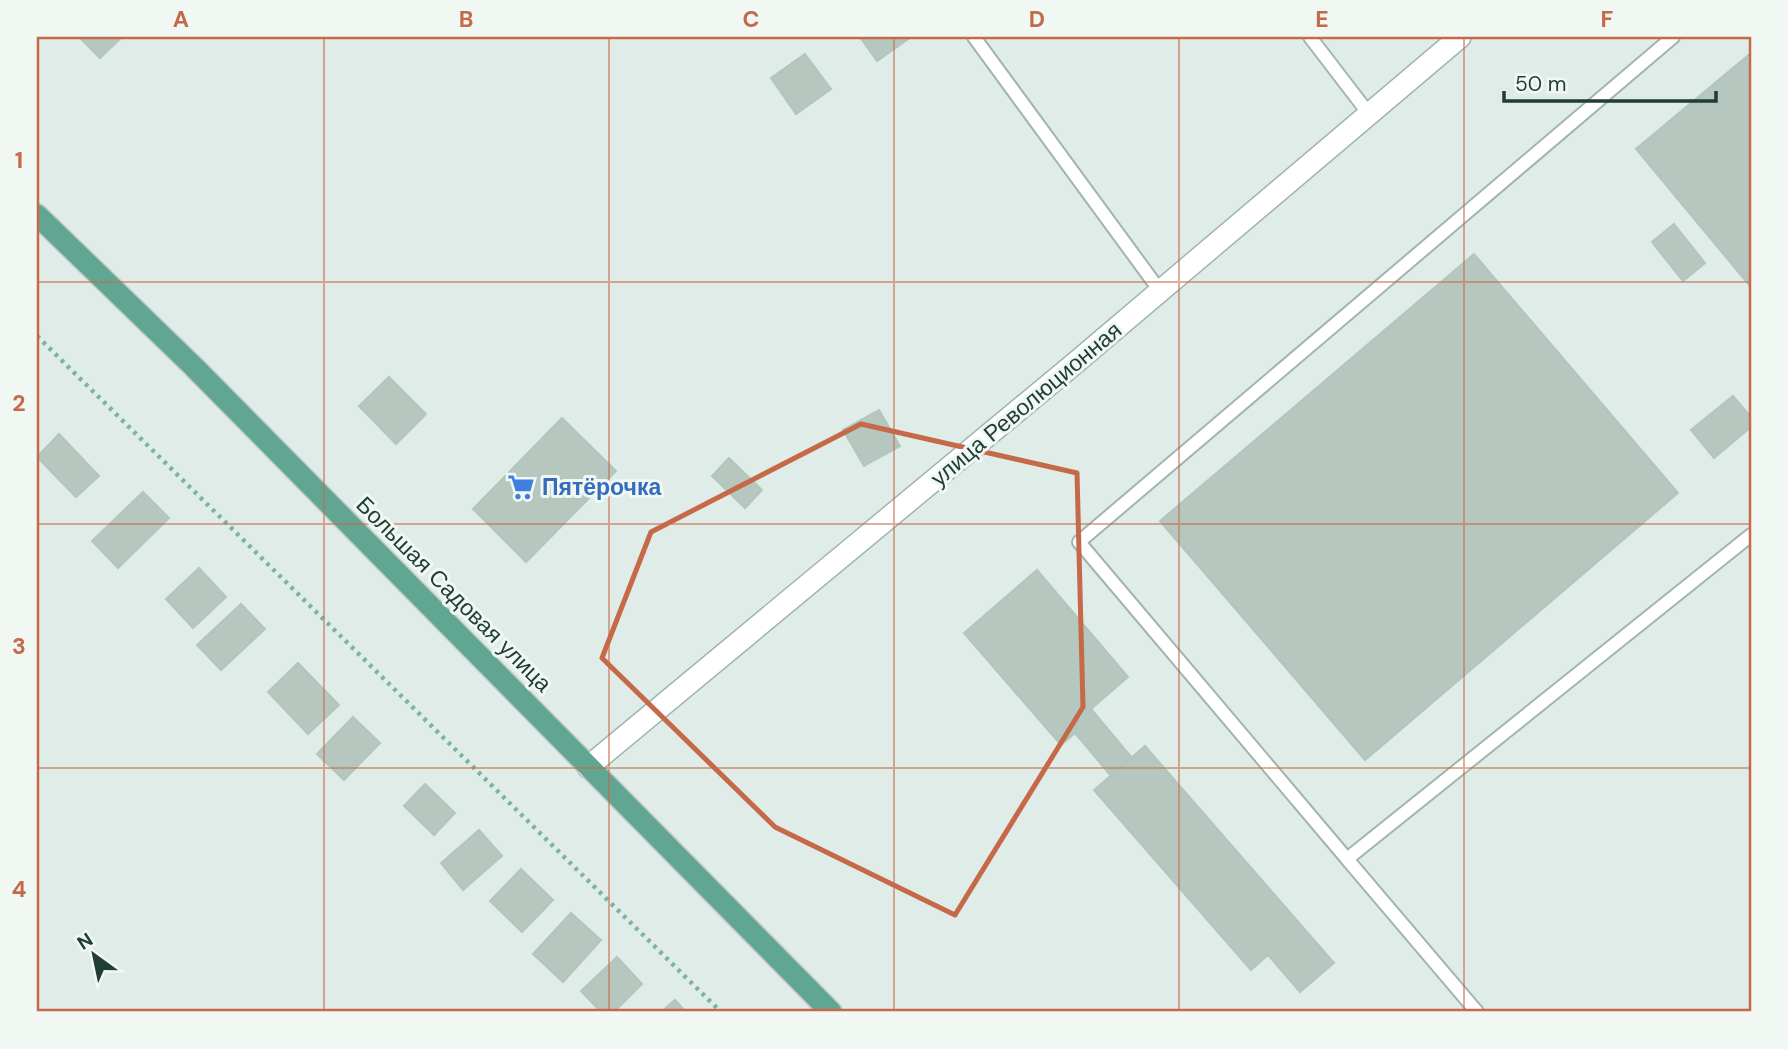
<svg xmlns="http://www.w3.org/2000/svg" width="1788" height="1049" font-family="'DM Sans',sans-serif">
  <style>
    .building { fill: #b5c7bf; stroke: #b2c6bd; stroke-width: 2 }
    .lines { fill: none; stroke-linecap: round; stroke-linejoin: round }
    .service-casing { stroke: #a2b4ae; stroke-width: 16 }
    .minor-casing { stroke: #a2b4ae; stroke-width: 24 }
    .primary-casing { stroke: #c0c9c6; stroke-width: 24 }
    .path { stroke: #7eb2a1; stroke-width: 4.5; stroke-dasharray: 3.5 5; stroke-linecap: butt }
    .service { stroke: #fff; stroke-width: 12 }
    .minor { stroke: #fff; stroke-width: 21 }
    .primary { stroke: #61a593; stroke-width: 21 }
    .marked { fill: none; stroke: #c56948; stroke-width: 5; stroke-linejoin: round }
    .grid { fill: none; stroke: #c56948; stroke-width: 2; stroke-opacity: 0.55 }
    .labels { text-anchor: middle; stroke-width: 6; stroke-linejoin: round; paint-order: stroke }
    .street-label { font-size: 23px; fill: #1f3e35; stroke: #f1f8f4 }
    .shop-label { font-size: 23px; font-weight: bold; fill: #366cbe; stroke: #f1f8f4; text-anchor: start }
    .neatline { fill: none; stroke: #c56948; stroke-width: 2.5 }
    .grid-label { font-size: 23px; text-anchor: middle; font-weight: bold; fill: #c56948 }
  </style>
  <rect width="100%" height="100%" fill="#e0ece7"/>
  <path class="building" d="M79,37H122L100,58Z
    M860,37H911L877,61Z
    M1751,53V285L1750,286L1636,149Z
    M805,54L831,89L796,114L771,78Z
    M1674,224L1705,263L1683,281L1652,242Z
    M1474,254L1678,493L1365,760L1160,521Z
    M389,377L426,414L396,444L359,406Z
    M1733,396L1751,417V427L1714,458L1691,430Z
    M879,410L900,446L864,466L843,430Z
    M562,418L616,471L526,562L473,509Z
    M59,434L99,476L76,497L37,457Z
    M729,458L762,490L745,508L712,476Z
    M143,492L169,518L118,568L92,541Z
    M199,568L226,597L193,628L166,599Z
    M1037,570L1128,677L1091,709L1132,758L1111,776L1075,733L1061,745L964,633Z
    M241,604L265,629L221,670L197,645Z
    M298,663L339,705L308,734L268,692Z
    M353,717L380,743L344,780L317,754Z
    M1145,746L1334,963L1300,992L1268,955L1251,970L1094,790Z
    M425,784L455,813L434,835L404,806Z
    M479,830L502,856L463,890L441,863Z
    M521,869L553,900L522,932L490,901Z
    M571,913L601,940L563,982L533,954Z
    M617,957L642,984L614,1012H601L581,991Z
    M675,1000L686,1012H661Z"/>
  <g class="lines">
    <defs>
      <path id="service" d="M974,37L1160,291
        M1310,37L1369,114
        M1347,859L1079,542L1673,37
        M1477,1012L1347,859L1751,535"/>
      <path id="minor" d="M588,767L1074,364L1460,37"/>
      <path id="primary" d="M37,215L194,367L831,1012"/>
    </defs>
    <use href="#service" class="service-casing"/>
    <use href="#minor" class="minor-casing"/>
    <use href="#primary" class="primary-casing"/>
    <path class="path" d="M37,336L721,1012"/>
    <use href="#service" class="service"/>
    <use href="#minor" class="minor"/>
    <use href="#primary" class="primary"/>
  </g>
  <path class="marked" d="M861,424L1077,473L1083,707L955,915L775,827L602,658L651,532Z"/>
  <path class="grid" d="M324,37V1012M609,37V1012M894,37V1012M1179,37V1012M1464,37V1012M37,282H1751M37,524H1751M37,768H1751"/>
  <defs>
    <symbol id="supermarket-bare" viewBox="-9 -9 18 18"><path d="M-6-5.5h2.5l.6 2H6L4.5 2H-2.5L-4.4-4H-6ZM-1.5 3.2a1.3 1.3 0 1 0 .1 0ZM3 3.2a1.3 1.3 0 1 0 .1 0Z" fill="#3f7fe0" stroke="#f1f8f4" stroke-width="2.5" paint-order="stroke"/></symbol>
  </defs>
  <g fill-rule="evenodd">
    <use href="#supermarket-bare" x="502" y="468" width="38" height="38"/>
  </g>
  <g class="labels">
    <g class="street-label">
      <text transform="translate(1026 404) rotate(-40)" y="8">улица Революционная</text>
      <text transform="translate(454 594) rotate(45)" y="8">Большая Садовая улица</text>
    </g>
    <g class="shop-label">
      <text x="542" y="495">Пятёрочка</text>
    </g>
  </g>
  <rect width="1788" height="1049" fill="none" stroke="#f1f8f4" stroke-width="77"/>
  <g transform="translate(94 955) rotate(327)" stroke="#f1f8f4" stroke-width="5" paint-order="stroke">
  <path d="M0-5L12 26L0 18L-12 26Z" fill="#1f3e35"/>
  <text y="-10" font-size="19" font-weight="bold" text-anchor="middle" fill="#1f3e35">N</text>
  </g>
  <path d="M1504 91v10h212v-10" fill="none" stroke="#1f3e35" stroke-width="3.5"/>
  <text x="1515" y="91" font-size="21" fill="#1f3e35" stroke="#f1f8f4" stroke-width="5" paint-order="stroke">50 m</text>
  <rect x="38" y="38" width="1712" height="972" class="neatline"/>
  <g class="grid-label">
    <text x="181" y="27">A</text>
    <text x="466" y="27">B</text>
    <text x="751" y="27">C</text>
    <text x="1037" y="27">D</text>
    <text x="1322" y="27">E</text>
    <text x="1607" y="27">F</text>
    <text x="19" y="168">1</text>
    <text x="19" y="411">2</text>
    <text x="19" y="654">3</text>
    <text x="19" y="897">4</text>
  </g>
</svg>
